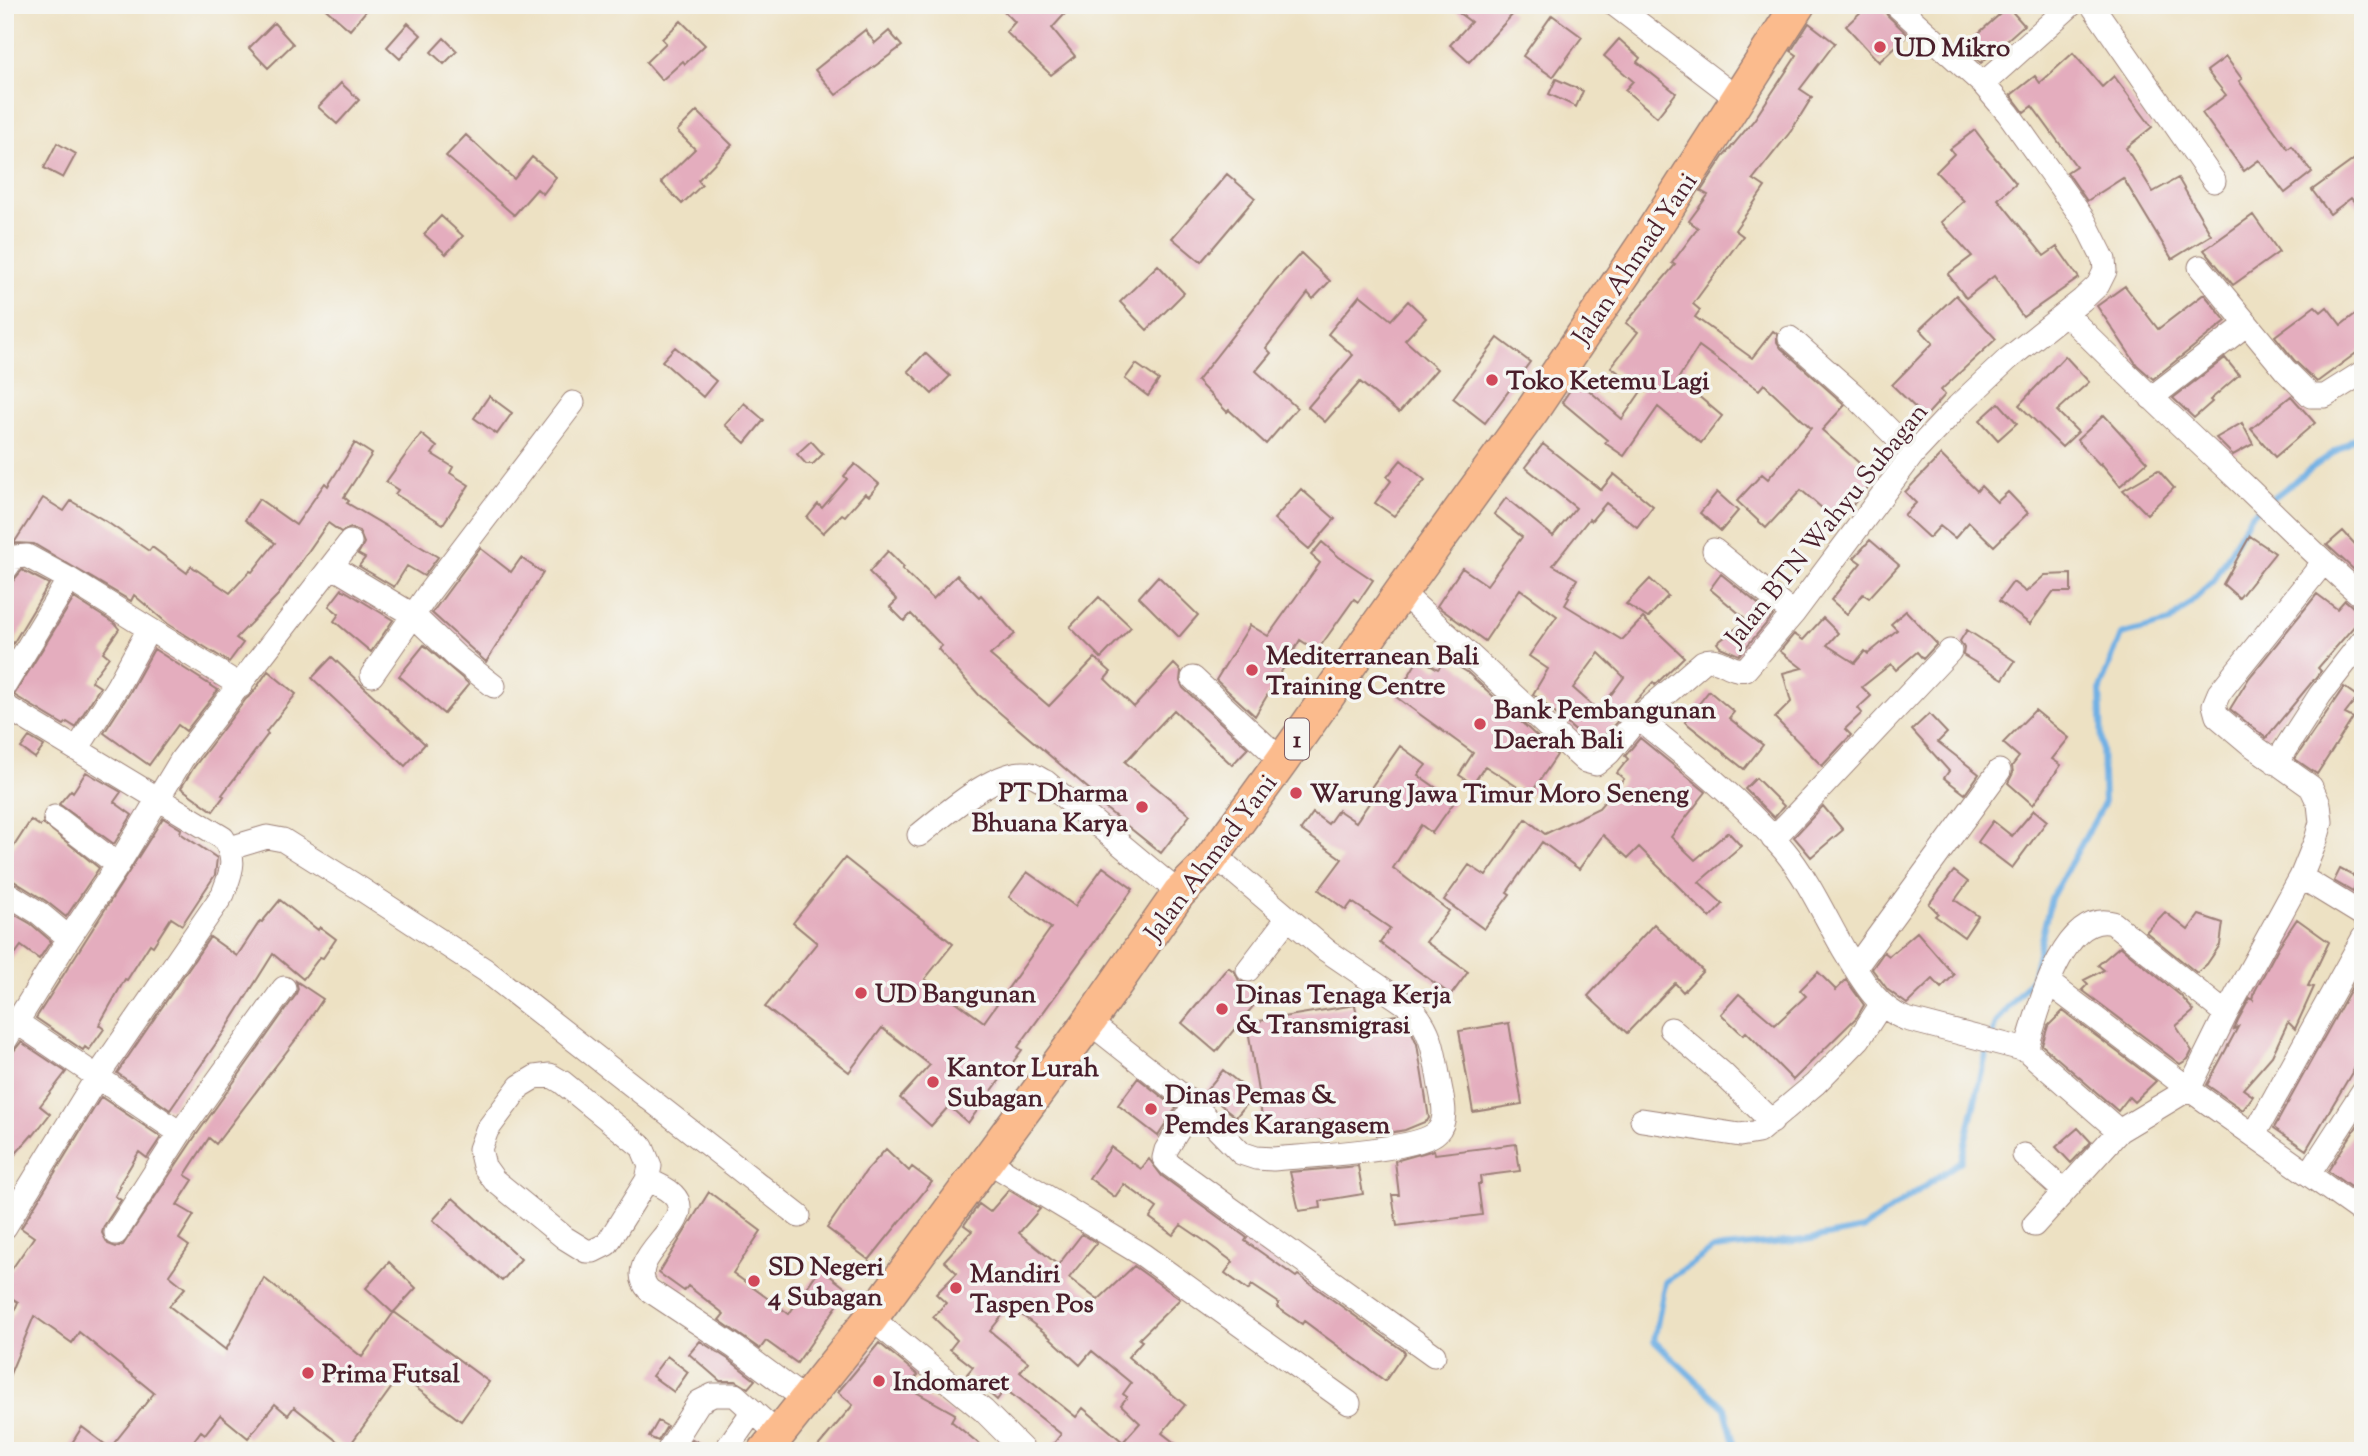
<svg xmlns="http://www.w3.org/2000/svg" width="2368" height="1456" font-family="'Sorts Mill Goudy',serif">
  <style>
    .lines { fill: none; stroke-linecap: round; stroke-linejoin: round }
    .stream { stroke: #71b0e4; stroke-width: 6 }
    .building { fill: #e4adbe; fill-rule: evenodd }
    .minor-casing { stroke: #9c8077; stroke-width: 25 }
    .highway-casing { stroke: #9c8077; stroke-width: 36 }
    .minor { stroke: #fff; stroke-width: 23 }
    .highway { stroke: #fbbb8d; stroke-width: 33 }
    .poi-dot { fill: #d1495b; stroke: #f6f6f2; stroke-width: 2.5 }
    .labels { text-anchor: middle; stroke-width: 7; stroke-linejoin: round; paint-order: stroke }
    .shield { fill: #f6f6f2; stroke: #7e6067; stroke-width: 2 }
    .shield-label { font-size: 24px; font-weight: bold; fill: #4a1f2b }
    .poi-label { font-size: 26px; font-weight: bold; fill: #4a1f2b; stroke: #f6f6f2; text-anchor: start }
    .street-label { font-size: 26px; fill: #4a1f2b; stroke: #f6f6f2 }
  </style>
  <rect width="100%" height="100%" fill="#f6f6f2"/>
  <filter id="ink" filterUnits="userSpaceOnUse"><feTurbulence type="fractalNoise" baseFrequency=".0143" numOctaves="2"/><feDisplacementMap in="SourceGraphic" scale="14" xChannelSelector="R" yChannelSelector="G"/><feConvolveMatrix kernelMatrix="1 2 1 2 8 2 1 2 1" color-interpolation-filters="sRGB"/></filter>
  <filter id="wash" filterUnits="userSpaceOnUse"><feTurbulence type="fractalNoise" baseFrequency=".00686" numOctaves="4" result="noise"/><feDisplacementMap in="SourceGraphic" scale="28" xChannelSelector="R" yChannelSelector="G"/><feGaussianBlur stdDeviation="1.57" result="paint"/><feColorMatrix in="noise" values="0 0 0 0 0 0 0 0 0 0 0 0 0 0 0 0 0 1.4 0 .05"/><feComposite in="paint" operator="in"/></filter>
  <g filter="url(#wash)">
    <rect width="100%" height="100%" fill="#ede1c3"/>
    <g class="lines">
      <path class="stream" d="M1992,1036L1995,1024L2032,978L2051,898L2104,804L2100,689L2121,635L2170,622L2214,581L2250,516L2309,470L2363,432
        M1736,1451L1725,1408L1654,1341L1665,1282L1713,1249L1805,1240L1863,1229L1961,1161L1988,1046"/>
    </g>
    <g id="blocks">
      <path class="building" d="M321,5H371L350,30Z
        M998,5H1073L1052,28L1075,56L1051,75L1006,32L1015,22Z
        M1448,5H1503L1513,14L1469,62L1450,45L1471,22Z
        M1868,5H1882L1887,15L1908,35L1879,62L1846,26Z
        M2008,7L2024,25L1981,63L1963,47Z
        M1552,15L1582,37L1553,77L1523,56Z
        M681,21L705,45L685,64L683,61L662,80L646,62L666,43L662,39Z
        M274,23L293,44L268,68L249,48Z
        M408,23L421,35L400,59L387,47Z
        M1809,23L1835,43L1800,89L1812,97L1791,131L1753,179L1765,187L1735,230L1743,236L1693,304L1700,310L1695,317L1752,358L1773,331L1777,334V342L1781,348L1845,405L1822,430L1876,478L1838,522L1801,490L1766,528L1737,501L1762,474L1768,479L1811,428L1764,384L1759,390L1699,346L1678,379L1722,416L1701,443L1658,407L1624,456L1605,443L1607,440L1562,402L1577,380L1622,419L1642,390L1611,367L1638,332L1626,323L1675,265L1672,263L1698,228L1689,221L1708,195L1701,191L1723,157L1754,120L1797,55L1791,51Z
        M865,30L875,43L889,31L902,46L836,95L815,70Z
        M444,38L457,51L444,64L431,52Z
        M1619,39L1640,58L1637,62L1676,93L1657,117L1625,90L1633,81L1604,56Z
        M2073,53L2102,87L2114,76L2152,127L2126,148L2153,192L2178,178L2211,235L2172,259L2123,178L2087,201L2067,172L2076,166L2032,106L2024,112L2011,95L2035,76L2040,83Z
        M2226,57L2242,79L2239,81L2288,149L2292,146L2312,172L2285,193L2259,160L2244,171L2202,113L2226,95L2207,71Z
        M1556,79L1583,91L1576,107L1549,94Z
        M341,83L359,100L337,124L318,107Z
        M697,111L732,145L698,180L702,185L682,204L661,182L695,149L677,131Z
        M1975,130L1988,147L1987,148L2016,183L1998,199L2044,256L2057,247L2079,278L2023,317L1994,276L1966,298L1948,274L1972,256L1941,222L1964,201L1936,172L1954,154L1950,149Z
        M466,135L514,179L532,157L556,177L543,194L537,189L514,215L446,156Z
        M57,143L76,154L63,178L44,168Z
        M2363,153V212L2351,198L2330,214L2312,190Z
        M1227,174L1255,198L1201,262L1172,238Z
        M2253,215L2279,252L2233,285L2204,250Z
        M441,216L463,236L446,254L424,234Z
        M1301,253L1330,281L1313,299L1308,293L1266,348L1271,353L1256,371L1297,408L1266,444L1229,410L1227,412L1197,381L1276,280Z
        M1158,265L1184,293L1147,330L1120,302Z
        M2125,286L2158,329L2204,294L2226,321L2153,379L2137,365L2097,306Z
        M1360,295L1391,320L1408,301L1426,318L1405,340L1437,369L1399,413L1360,382L1325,422L1308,407L1353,355L1328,334Z
        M1956,295L1996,339L1941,390L1945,395L1925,417L1892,385L1933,343L1920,329Z
        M2315,306L2321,312L2327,307L2341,325L2363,308V348L2317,382L2295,361L2275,336Z
        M1498,338L1530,362L1485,423L1453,398Z
        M675,347L716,381L703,397L662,361Z
        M925,353L950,376L932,394L908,371Z
        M2065,356L2089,382L2057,411L2078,432L2062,447L2019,405Z
        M2225,358L2239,375L2210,400L2212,402L2194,418L2173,398Z
        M1136,364L1159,380L1148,396L1125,379Z
        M489,396L512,413L497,434L474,418Z
        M2291,396L2315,423L2275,457L2251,429Z
        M744,403L764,420L745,443L725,425Z
        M1999,403L2017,423L1998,440L1980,420Z
        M2104,415L2147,462L2120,486L2101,463L2100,465L2077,440Z
        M2242,423L2253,444L2233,455L2216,438Z
        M421,434L437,447L432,454L453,467L450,473L469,485L443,524L395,494L398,490L386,482Z
        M811,441L823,454L813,464H806L797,454Z
        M355,443L372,454L344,497L349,501L347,503L438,557L424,576L407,566L394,587L359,566L365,558L358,554L364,543L359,531L351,528L341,532L328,523L278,595L236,638L243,643L229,662L168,624L134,595L131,601L34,544L14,543L43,498L64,511L71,501L107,522L149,551L152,547L187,573L191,566L230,593L250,571L252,572L275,543L245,520L259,499L296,525L325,483L328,486Z
        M1543,444L1601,490L1614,474L1653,506L1637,527L1606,503L1591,521L1589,519L1553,565L1577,579L1567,597L1569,598L1565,605L1622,640L1643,618L1684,657L1655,685L1653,682L1594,747L1533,694L1548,669L1529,656L1557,616L1520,589L1485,641L1437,606L1462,568L1487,585L1522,537L1494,514L1506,498L1553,536L1576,508L1525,467ZM1599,653L1624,677L1599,711L1573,688Z
        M1941,455L1977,491L1981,486L1997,502L2008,492L2028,513L1994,546L1969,522L1955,538L1940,526L1929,538L1904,515L1916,503L1905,492Z
        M1401,460L1425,480L1394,516L1375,503L1391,481L1387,477Z
        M855,464L879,484L869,496L865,493L845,516L842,514L823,533L807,518L818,504L822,508L847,479L844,476Z
        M2158,470L2174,488L2147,514L2123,490Z
        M1301,489L1335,519L1309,549L1274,519Z
        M1717,492L1738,511L1721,531L1700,513Z
        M2343,531L2363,553V578L2327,545Z
        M2250,536L2275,553L2239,598L2223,584Z
        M1870,540L1899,565L1869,598L1863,594L1847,614L1831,600L1861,563L1854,558Z
        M1322,542L1339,557L1373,580L1358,602L1354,599L1317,651L1300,640L1255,716L1216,680L1250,625L1268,636L1320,563L1311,555Z
        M480,548L511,572L521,558L543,573L486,662L432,613Z
        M888,551L904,567L902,569L933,599L957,575L979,597L981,595L1015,634L990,655L1049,706L1095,658L1111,672L1105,679L1134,707L1174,664L1181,671L1180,681L1183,688L1248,748L1232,765L1174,710L1125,762L1190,815L1161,853L1095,800L1097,796L979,695L938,649L942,646L911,614L904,621L890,607L897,600L869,572Z
        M22,570L49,584L5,657V584L12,582Z
        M1721,574L1773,616L1739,655L1720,647L1717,643L1747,620L1710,589Z
        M2071,574V592H2053L2030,624L1999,601L2013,582L2026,592L2045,575Z
        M1158,576L1198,615L1179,637L1139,597Z
        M1650,579L1668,596L1648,618L1626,604Z
        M342,589L393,620L371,652L334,621L339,614L329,606Z
        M2317,594L2337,609L2345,600L2354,608L2363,611V616L2318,668L2321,671L2266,738L2230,709L2249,678Z
        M1099,597L1131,627L1101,658L1070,627Z
        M74,598L115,624L119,629L103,652L109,657L91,681L100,687L75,727L67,722L64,725L14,695Z
        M1906,611L1937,644L1923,659L1917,652L1896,670L1891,664L1862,687L1871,696L1858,708L1862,713L1845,729L1851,735L1822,766L1775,718L1791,702L1783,673L1802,668L1780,651L1794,634L1803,640L1823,618L1838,633L1827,645L1855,663L1865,651L1868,654L1897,630L1891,624Z
        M1967,630L2015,661L2003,679L1963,655L1964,648L1960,641Z
        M424,645L469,684L444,714L399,676Z
        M154,649L218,690L186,731L178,725L149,765L104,733L129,694Z
        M332,657L425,744L405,766L312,678Z
        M1419,658L1438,669L1446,659L1467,672L1557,755L1530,795L1485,766L1473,784L1459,775L1473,753L1396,697Z
        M268,671L296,694L266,732L268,734L222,795L224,796L213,811L181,788L194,767L246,699L252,694Z
        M2344,687L2358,697L2345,714L2353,718L2317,774L2295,759Z
        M1709,691L1734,712L1729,718L1763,745L1744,769L1685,722Z
        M2035,710L2069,738L2052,759L2061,765L2033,805L2008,783L2013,773L2012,766L2019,757L2003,743Z
        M1929,714L1947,733L1938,742L1979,774L1965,794L1944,778L1949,771L1912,730Z
        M29,737L44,746L35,758L21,748Z
        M1640,738L1706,792L1671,837L1695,860L1728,832L1741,846L1699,882L1723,904L1710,918L1639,847L1628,858L1603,835L1579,869L1542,842L1507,892L1510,894L1484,929L1444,900L1469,865L1486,876L1526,819L1545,834L1599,808L1624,779L1617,773L1628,759L1625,756Z
        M1400,746L1426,765L1418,775L1455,801L1432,833L1421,825L1393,868L1449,911L1426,942L1468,972L1451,995L1380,943L1390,928L1352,902L1346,910L1319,890L1342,859L1301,830L1313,813L1328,824L1338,810L1356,822L1376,793L1370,789Z
        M86,772L121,792L114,802L132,815L114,844L59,804L71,790L73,792Z
        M1756,778L1784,806L1774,818L1745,789Z
        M1823,806L1843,830L1811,857L1794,837Z
        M2034,810L2047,821L2012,868L1978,842L1993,821L2012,836Z
        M163,818L181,829L180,833L217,858L215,875L182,925L171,918L153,946L150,944L127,980L125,979L99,1025L104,1029L89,1050L85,1047L83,1050L36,1018Z
        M31,820L40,826L43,823L99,868L66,917L46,901L12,880L5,878V860Z
        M845,858L953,944L925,979L984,1022L1051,928L1009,897L1027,872L1075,906L1103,867L1133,889L1018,1047L1022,1050L968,1123L949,1106L931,1126L900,1098L930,1065L882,1028L849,1072L765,1007L817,943L793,923Z
        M2340,869L2359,879L2353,892L2334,881Z
        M1954,871L1968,882L1955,900L1978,916L1964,937L1935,916L1938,913L1929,904Z
        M280,900L318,930L320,927L336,939L323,958L320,957L303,979L273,954L226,1029L170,1110L117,1073L210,937L237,956L260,921L262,922Z
        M5,909L31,924L51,941L39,959L21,946L5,968Z
        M2165,912L2188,930L2199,915L2223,923L2220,945L2207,964L2197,973L2146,932Z
        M2297,919L2329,942L2308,986L2314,987L2295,1029L2288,1022L2272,1056L2243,1089L2253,1096L2243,1110L2207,1085L2238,1027L2234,1029L2238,1020L2250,998L2253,1000L2255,991L2279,946Z
        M1654,924L1703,971L1683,992L1675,983L1627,1033L1588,996Z
        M1917,932L1954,975L1941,988L1933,979L1907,1004L1888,990L1872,969L1884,952L1889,956Z
        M2120,946L2181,996L2194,1011L2176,1026L2192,1051L2188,1059L2180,1064L2082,990L2088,984L2084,980L2104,970L2098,965Z
        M1228,967L1235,972L1239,981L1249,984L1259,993V999L1216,1052L1182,1023Z
        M2363,967V1054L2306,1150L2274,1128Z
        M1818,972L1836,990L1846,980L1864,1005L1857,1017L1793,1080L1746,1032L1743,1035L1721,1014L1739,994L1775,1025L1806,996L1800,990Z
        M296,981L323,999L297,1038L216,1144L209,1138L185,1175L193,1180L177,1205L194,1215L179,1239L189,1246L169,1275L185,1288L169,1306L226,1350L264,1278L362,1357L394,1312L489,1382L461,1421L400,1376L347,1449L294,1407L288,1415L275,1404L248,1438L220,1415L205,1434L201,1431L186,1451H67L82,1427L110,1448L154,1393L79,1332L72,1343L34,1316L5,1386V1334L18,1302L5,1294V1279L34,1237L21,1228L101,1097L161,1137L147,1158L139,1152L119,1185L121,1186L115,1196L121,1200L104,1226L102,1233L108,1244L116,1247L123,1245L192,1141L295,996L298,989Z
        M1355,1005L1358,1021L1396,1015L1411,1030L1417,1044L1429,1118L1427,1121L1405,1130L1377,1135L1375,1123L1322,1131L1320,1121L1264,1129L1247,1023Z
        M2063,1011L2156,1081L2134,1102L2129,1097L2118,1111L2042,1045L2048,1026Z
        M1509,1023L1522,1104L1473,1112L1459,1031Z
        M21,1042L66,1072L40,1106L50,1114L33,1136L32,1135L5,1166V1055L12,1053Z
        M1223,1070L1254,1095L1236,1117L1205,1092Z
        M1138,1078L1176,1108L1158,1136L1118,1105Z
        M2363,1117V1196L2328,1171Z
        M2078,1128L2091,1142L2071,1163L2056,1147Z
        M1516,1144L1520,1171L1480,1176L1481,1184H1478L1482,1215L1397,1226L1392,1195H1399L1395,1161L1434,1150L1435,1154Z
        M1111,1147L1141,1169L1149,1159L1162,1176L1247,1238L1245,1241L1296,1277L1298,1275L1312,1285L1405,1352L1385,1381L1304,1321L1302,1324L1277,1307L1279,1303L1252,1285L1248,1290L1225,1273L1233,1262L1206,1242L1181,1225L1173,1235L1150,1218L1157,1208L1124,1184L1115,1197L1089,1178Z
        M886,1149L909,1171L912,1167L932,1182L869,1260L827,1228L866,1171Z
        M1358,1166L1363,1194L1320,1201L1321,1208L1299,1211L1290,1172Z
        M1009,1190L1040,1209L1019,1233L1058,1265L1082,1234L1097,1243L1069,1278L1098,1300L1134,1266L1180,1299L1139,1339L1142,1341L1128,1357L1185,1405L1162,1433L1185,1451H1048L1061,1434L1005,1389L997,1400L967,1374L973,1367L950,1349L957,1340L933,1317L946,1303L936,1294L957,1273L944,1261L972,1231L964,1225L979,1204L990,1212ZM1010,1306L1045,1333L1080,1365L1092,1351L1131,1383L1123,1394L1127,1397L1121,1405L1140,1423L1123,1442L1083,1408L1076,1417L1020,1372L1028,1362L990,1331Z
        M709,1192L761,1231L733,1273L789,1314L820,1268L848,1290L797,1363L766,1341L760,1349L719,1320L724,1314L688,1286L684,1291L659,1273Z
        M453,1198L521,1259L502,1281L433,1220Z
        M389,1262L416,1288L393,1313L366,1288Z
        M700,1341L728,1359L755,1380L748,1388L736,1381H720L689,1354Z
        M879,1343L918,1375L907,1387L955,1414L951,1421L988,1451H814L853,1405L838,1392Z
        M667,1356L688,1372L674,1392L652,1376Z
        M658,1421L667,1426L658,1441L649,1437Z
        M692,1439L711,1449V1451H685Z"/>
    </g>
  </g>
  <g filter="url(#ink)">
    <use href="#blocks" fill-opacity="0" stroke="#9c8077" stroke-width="2"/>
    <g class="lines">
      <defs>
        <path id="minor" d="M1615,5L1738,99
          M2092,5L2214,181
          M1983,84L2071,5
          M2200,267L2285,370L2311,396H2325L2363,372
          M2066,314C2124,372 2183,428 2243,484C2283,522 2321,561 2363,597
          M1790,338L1853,394L1913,454
          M2151,398L2247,324
          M1714,550L1793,614
          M333,567L413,615L457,657L494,686
          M5,570L14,557L27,556L69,579L241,686
          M1401,592L1585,761L1596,764L1609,753L1638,718L1703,662C1720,654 1729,673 1746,669L1793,614L1913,454L1958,406L2008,359L2082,300L2098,285L2105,271L2104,260L2084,220L2008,113L1983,84L1896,5
          M372,675L430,591L573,403
          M1193,678L1282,761
          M5,685L69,579
          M5,706L223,838C238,860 231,872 223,894L97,1077L5,1227
          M1638,718C1688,758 1741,800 1784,850C1808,879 1825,917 1844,950C1860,976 1876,1008 1906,1019L2026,1050L2119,1131
          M77,749L117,687L149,629
          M2276,763L2320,695L2363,640
          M55,817L118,865
          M919,835C942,817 999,765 1031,774C1036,776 1041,780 1046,782L1179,893
          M1773,839L1950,651
          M230,848L267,837L283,840L361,889L485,970L799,1216
          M2301,877L2363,915
          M5,892L39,913L69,938
          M1855,968L1999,771
          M1248,970L1287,919
          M2049,983L2197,1095L2363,1213
          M1089,1022L1194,1105L1241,1153L1256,1158L1273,1159C1304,1156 1419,1151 1437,1132C1450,1119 1441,1095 1439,1080C1434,1051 1431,1028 1410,1007L1326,950L1213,854
          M18,1023L180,1133
          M1671,1029L1722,1073L1772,1122
          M5,1041L69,938L118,865L182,759L350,542
          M2026,1050C2037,1015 2062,909 2113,923L2226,1014
          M550,1075L562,1082L642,1147L650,1166L647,1180L607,1244L593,1251H586L565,1238L494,1180L484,1166L480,1149L487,1130L520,1086L535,1077Z
          M1194,1105L1166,1150L1164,1158L1170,1165L1434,1355
          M1642,1120L1740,1135L1758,1132L1815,1084L1859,1039L1881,1005
          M2254,1135L2363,938
          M2024,1155L2064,1191
          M986,1160L1143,1255L1349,1403
          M2309,1174L2363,1091
          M647,1180C734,1212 613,1251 649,1290L736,1348L804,1399
          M2034,1225L2119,1131L2189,1089L2226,1014L2301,877L2316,840L2321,822L2319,804L2311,787L2249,743L2217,716L2214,705L2219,693L2323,563
          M116,1233L180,1133L284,988
          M871,1318L984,1411L1024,1451
          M668,1451L699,1402L713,1395H735L778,1434
          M725,1451L753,1411"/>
        <path id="highway" d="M765,1451L871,1318L1089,1022L1179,893L1206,866L1282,761L1401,592L1532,411L1648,238L1798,5"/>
      </defs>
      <use href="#minor" class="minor-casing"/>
      <use href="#highway" class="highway-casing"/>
      <use href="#minor" class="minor"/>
      <use href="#highway" class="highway"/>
    </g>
  </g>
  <g class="poi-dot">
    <circle cx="1880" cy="47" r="7"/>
    <circle cx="1492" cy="380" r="7"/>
    <circle cx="1252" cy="670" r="7"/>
    <circle cx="1480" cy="724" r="7"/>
    <circle cx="1296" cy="793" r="7"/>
    <circle cx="1142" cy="807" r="7"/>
    <circle cx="861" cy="993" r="7"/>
    <circle cx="1222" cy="1009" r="7"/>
    <circle cx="933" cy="1082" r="7"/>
    <circle cx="1151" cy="1109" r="7"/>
    <circle cx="754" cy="1281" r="7"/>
    <circle cx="956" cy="1288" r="7"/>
    <circle cx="308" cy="1373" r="7"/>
    <circle cx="879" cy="1381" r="7"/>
  </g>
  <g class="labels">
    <rect class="shield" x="1285" y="718.5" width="24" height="41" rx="5"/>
    <g class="shield-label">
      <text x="1297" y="747">1</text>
    </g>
    <g class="poi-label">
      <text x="1894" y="56">UD Mikro</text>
      <text x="1506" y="389">Toko Ketemu Lagi</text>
      <text x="1266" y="664">Mediterranean Bali<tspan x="1266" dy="30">Training Centre</tspan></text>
      <text x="1494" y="718">Bank Pembangunan<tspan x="1494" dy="30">Daerah Bali</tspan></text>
      <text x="1128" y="801" text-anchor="end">PT Dharma<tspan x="1128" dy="30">Bhuana Karya</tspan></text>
      <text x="1310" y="802">Warung Jawa Timur Moro Seneng</text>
      <text x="875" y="1002">UD Bangunan</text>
      <text x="1236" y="1003">Dinas Tenaga Kerja<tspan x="1236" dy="30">&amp; Transmigrasi</tspan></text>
      <text x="947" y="1076">Kantor Lurah<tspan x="947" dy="30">Subagan</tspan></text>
      <text x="1165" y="1103">Dinas Pemas &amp;<tspan x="1165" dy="30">Pemdes Karangasem</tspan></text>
      <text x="768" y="1275">SD Negeri<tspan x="768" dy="30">4 Subagan</tspan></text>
      <text x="970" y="1282">Mandiri<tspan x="970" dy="30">Taspen Pos</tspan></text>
      <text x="322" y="1382">Prima Futsal</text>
      <text x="893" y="1390">Indomaret</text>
    </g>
    <g class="street-label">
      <text transform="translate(1634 258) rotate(-56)" y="9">Jalan Ahmad Yani</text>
      <text transform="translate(1826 524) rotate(-51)" y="9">Jalan BTN Wahyu Subagan</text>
      <text transform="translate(1210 857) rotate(-53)" y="9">Jalan Ahmad Yani</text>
    </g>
  </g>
  <rect width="2368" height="1456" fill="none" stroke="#f6f6f2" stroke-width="28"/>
</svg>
